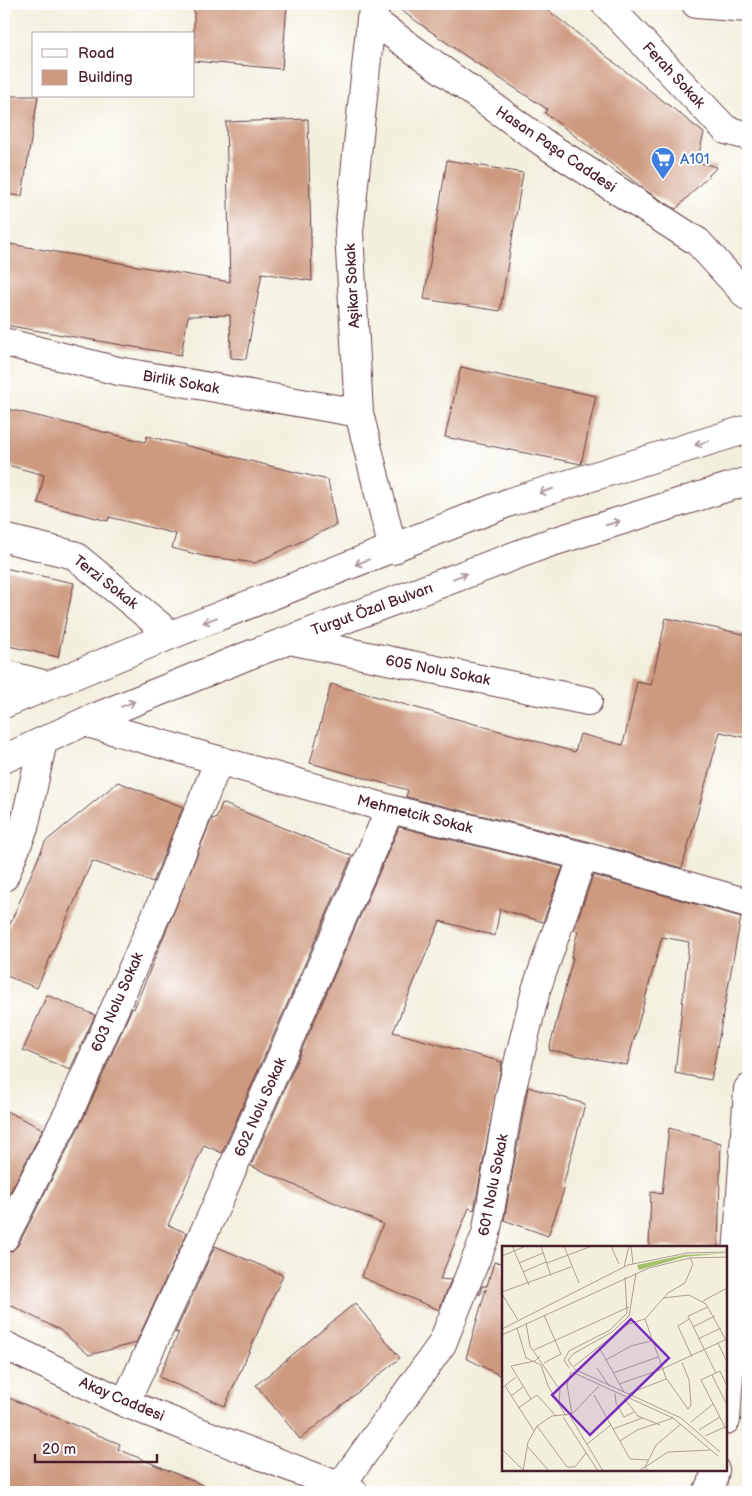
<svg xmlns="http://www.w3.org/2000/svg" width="752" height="1496" font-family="'Balsamiq Sans',sans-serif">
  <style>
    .building { fill: #cd997f }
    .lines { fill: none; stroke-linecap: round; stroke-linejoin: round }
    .minor-casing { stroke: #633e46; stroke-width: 30 }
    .minor { stroke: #fff; stroke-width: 28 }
    .oneway { stroke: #ae9aa0 }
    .labels { text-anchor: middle; stroke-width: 4; stroke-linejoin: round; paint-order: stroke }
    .street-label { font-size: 15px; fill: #4a1f2b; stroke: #fff }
    .shop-label { font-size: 15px; fill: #366cbe; stroke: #fff; text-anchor: start }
    .inset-road { fill: none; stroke: #af9c96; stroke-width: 1 }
    .view { fill: #7b2cbf; fill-opacity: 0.15; stroke: #7b2cbf; stroke-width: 2.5 }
    .inset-edge { fill: none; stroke: #4a1f2b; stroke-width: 2.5 }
  </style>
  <rect width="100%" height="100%" fill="#fff"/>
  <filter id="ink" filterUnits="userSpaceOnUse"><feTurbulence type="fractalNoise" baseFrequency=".02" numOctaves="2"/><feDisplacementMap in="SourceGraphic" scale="10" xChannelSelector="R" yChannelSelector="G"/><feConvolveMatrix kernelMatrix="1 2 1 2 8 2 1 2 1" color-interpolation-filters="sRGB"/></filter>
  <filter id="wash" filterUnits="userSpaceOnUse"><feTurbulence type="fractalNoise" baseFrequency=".0096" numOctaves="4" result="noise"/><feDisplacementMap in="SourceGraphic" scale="20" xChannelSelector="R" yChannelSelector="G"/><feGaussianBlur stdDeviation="1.12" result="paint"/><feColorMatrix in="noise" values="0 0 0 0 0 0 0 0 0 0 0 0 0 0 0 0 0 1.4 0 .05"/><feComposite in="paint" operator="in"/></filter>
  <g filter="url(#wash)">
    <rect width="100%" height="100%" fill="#f3efdd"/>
    <g id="blocks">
      <path class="building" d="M194,4H287L282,69L194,61Z
        M392,4H540L704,133L697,162L717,167L676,209L648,192L545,113L547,109L467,57Z
        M4,96H38L22,196L4,194Z
        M308,119L312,281L262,273L246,359L231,358L230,315L188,316L181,355L4,325V243L230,282L226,122Z
        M447,160L523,173L500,311L424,299Z
        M461,367L596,396L581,464L445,437Z
        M4,408L145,442L147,436L328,480L336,525L255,563L203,556L172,548L176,534L109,517L108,521L38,503L44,475L4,464Z
        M4,568L74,583L58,657L4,645Z
        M666,618L748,635V738L720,732L682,868L587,841L406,797L408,790L310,763L331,684L575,752L580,734L623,745L637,682L651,685Z
        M118,782L183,807L153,882L92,861L37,988L4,975V938L45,842Z
        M222,803L352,856L222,1153L204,1145L168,1225L187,1233L136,1343L89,1355L60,1330L4,1302V1253L12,1251L18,1245L83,1119L132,1008L134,1009L212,818L216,819Z
        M399,827L563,867L543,922L500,909L495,936L440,921L393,1032L502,1062L474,1210L469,1208L440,1279L451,1280L439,1310L361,1277L383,1224L251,1166Z
        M593,875L741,917L711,1080L675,1073L689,942L662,937L627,1065L549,1050L573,958H571L578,931L574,930Z
        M47,995L95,1015L70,1070L23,1050Z
        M528,1087L585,1104L563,1186L565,1187L548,1236L504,1220Z
        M4,1110L43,1129L4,1204Z
        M669,1128L721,1143L718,1247H649L651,1192L662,1194Z
        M215,1246L283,1275L225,1406L159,1377L179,1332L175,1333Z
        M494,1262L503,1263V1377L466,1358L486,1289L479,1295L482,1286H487Z
        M355,1303L400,1358L300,1439L256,1385Z
        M4,1396L120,1444L118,1449L219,1492H4Z"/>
    </g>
  </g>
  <g filter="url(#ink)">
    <use href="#blocks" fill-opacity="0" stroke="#633e46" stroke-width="1"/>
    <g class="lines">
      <defs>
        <path id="minor" d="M606,4L726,130L748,136
          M696,4L748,8
          M376,5L371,19L548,146L698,242L748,297
          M371,19L349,232L359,413L393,550
          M4,342L118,371L359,413
          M4,538L74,555L171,635
          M289,640L588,701
          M4,674L47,685
          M4,704L171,635L510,502L748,429
          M84,722L390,809L583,856L748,903
          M4,759L84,722L244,657L546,544L748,481
          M4,877L24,828L43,741
          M4,1238L69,1112L161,904L219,760
          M4,1345L125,1403L354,1492
          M125,1403L213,1213L390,809
          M726,1420L748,1089
          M341,1485L442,1344L486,1234L510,1096L536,990L583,856
          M707,1492L712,1485L715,1470"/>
      </defs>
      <use href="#minor" class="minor-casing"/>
      <use href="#minor" class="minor"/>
    </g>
    <defs><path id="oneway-shaft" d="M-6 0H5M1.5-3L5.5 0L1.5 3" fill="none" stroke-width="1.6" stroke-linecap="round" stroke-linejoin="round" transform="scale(1.25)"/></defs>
    <g class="oneway">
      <use href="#oneway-shaft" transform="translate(702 443) rotate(162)"/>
      <use href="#oneway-shaft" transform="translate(546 491) rotate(163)"/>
      <use href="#oneway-shaft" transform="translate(613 523) rotate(-17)"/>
      <use href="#oneway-shaft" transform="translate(362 562) rotate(159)"/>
      <use href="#oneway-shaft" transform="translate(460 576) rotate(-20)"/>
      <use href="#oneway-shaft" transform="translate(210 620) rotate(159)"/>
      <use href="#oneway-shaft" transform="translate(128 704) rotate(-22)"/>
    </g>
  </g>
  <defs>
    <symbol id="supermarket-pin" viewBox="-11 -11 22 30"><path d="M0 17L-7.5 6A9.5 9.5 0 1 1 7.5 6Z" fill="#3f7fe0" stroke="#fff"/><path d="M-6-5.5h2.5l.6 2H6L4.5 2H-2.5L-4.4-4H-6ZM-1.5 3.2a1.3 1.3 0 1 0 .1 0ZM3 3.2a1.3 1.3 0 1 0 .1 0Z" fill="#fff"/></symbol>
  </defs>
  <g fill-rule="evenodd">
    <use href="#supermarket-pin" x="649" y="145" width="28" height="38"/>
  </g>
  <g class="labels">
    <g class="street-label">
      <text transform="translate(674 75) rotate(47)" y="5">Ferah Sokak</text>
      <text transform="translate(556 149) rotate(34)" y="5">Hasan Paşa Caddesi</text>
      <text transform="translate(352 286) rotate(-93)" y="5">Aşikar Sokak</text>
      <text transform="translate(181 382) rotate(10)" y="5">Birlik Sokak</text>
      <text transform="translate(106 582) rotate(38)" y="5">Terzi Sokak</text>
      <text transform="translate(372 609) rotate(-20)" y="5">Turgut Özal Bulvarı</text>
      <text transform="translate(438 670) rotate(11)" y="5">605 Nolu Sokak</text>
      <text transform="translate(415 814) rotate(14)" y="5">Mehmetcik Sokak</text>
      <text transform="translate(117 1002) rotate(-66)" y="5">603 Nolu Sokak</text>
      <text transform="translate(260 1107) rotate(-66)" y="5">602 Nolu Sokak</text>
      <text transform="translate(493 1185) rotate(-79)" y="5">601 Nolu Sokak</text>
      <text transform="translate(122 1399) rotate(23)" y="5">Akay Caddesi</text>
    </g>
    <g class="shop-label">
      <text x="680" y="164">A101</text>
    </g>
  </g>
  <g transform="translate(502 1246)">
    <rect width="225" height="225" fill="#f3efdd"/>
    <path d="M225,7L182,11L137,24L135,19L182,9Z" fill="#a1c068"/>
    <path class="inset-road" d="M10,0L27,39M39,0L49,30M62,0L77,37M109,0L117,18M129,0L131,18M0,10L24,0M17,17L41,7M45,17L90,0M122,21L127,0M21,26L44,16M0,46L69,21M0,48L16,74M161,52L187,49L204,58L225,96M201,55L225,42M206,61L186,70L214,127M143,73L164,132L186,163L189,159L187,134L180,116M143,73L166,47L183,37L191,18L188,12M187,73L176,80L190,111M24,77L28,100L58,144L57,158M191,81L213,70M15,82L24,112L39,119L46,140L64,170M0,83L126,19L185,7L225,6M0,89L147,22L188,12L225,11M196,93L219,82M216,97L225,116M97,101L122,146M32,104L127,61M104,114L129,100L149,95M42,117L59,108L42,69M70,120L66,114L71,108L110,86L127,70L134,27M71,121L126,78L143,73M67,122L62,114L67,105L108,84L125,67L123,31M95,122L107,140M72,123L179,172L218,206M160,123L225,93M70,126L171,172L216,210M111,127L156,111M210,129L225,159M117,138L160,123M3,140L32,185M225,140L218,125L199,134L225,185M0,142L14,131M113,147L114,157L122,171L132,166M126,148L164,133M92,149L128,213L146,214M9,150L21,141M122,152L136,170L158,179M29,153L9,120L33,115L38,110M16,162L35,149L54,170M70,168L97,140M68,170L101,225M61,171L96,225M189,176L211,158M35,180L65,221H73L84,207M111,183L140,172M197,184L218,171M203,190L223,181M118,195L135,184L171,172M85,198L109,179M26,201L47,225M0,203L21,224M21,225L26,196L35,180L50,170L70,168L65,139L69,126M137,225L166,206L208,204M146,225L143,221L154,199L179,178"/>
    <path class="view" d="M129,73L167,112L88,189L50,149Z"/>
    <rect width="225" height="225" class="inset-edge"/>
  </g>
  <rect width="752" height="1496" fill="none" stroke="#fff" stroke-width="20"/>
  <rect x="32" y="32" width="162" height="65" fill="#ffffff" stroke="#b7a5aa"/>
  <rect x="42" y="49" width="25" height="8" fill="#ffffff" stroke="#b7a5aa"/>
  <text x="78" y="58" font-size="15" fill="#4a1f2b">Road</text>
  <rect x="42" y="70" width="25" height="15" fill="#cd997f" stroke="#b7a5aa"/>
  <text x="78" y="82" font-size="15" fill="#4a1f2b">Building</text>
  <path d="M35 1454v8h122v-8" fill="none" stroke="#4a1f2b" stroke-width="2.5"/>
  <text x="42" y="1454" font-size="15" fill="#4a1f2b" stroke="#ffffff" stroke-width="4" paint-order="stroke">20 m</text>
</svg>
